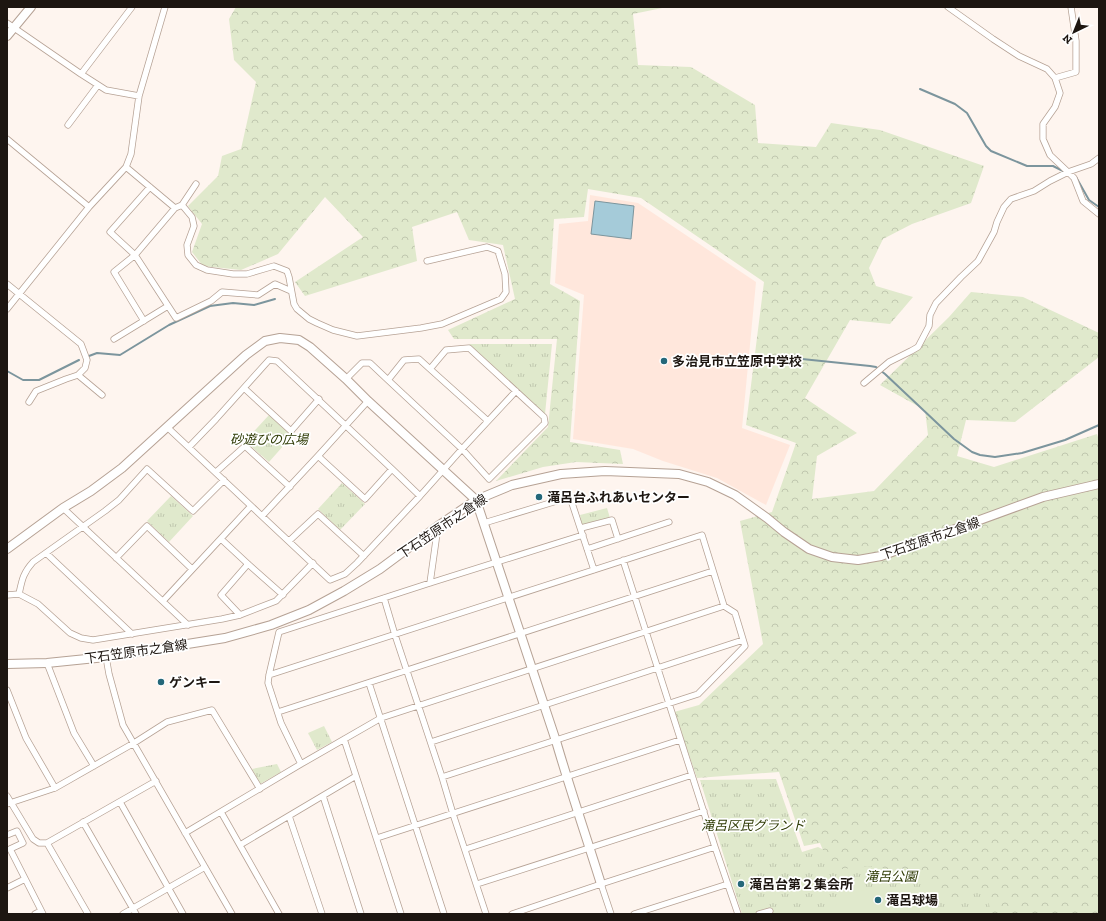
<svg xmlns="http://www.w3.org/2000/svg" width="1106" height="921" font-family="'Zilla Slab','Noto Sans JP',serif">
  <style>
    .education { fill: #ffe7dc }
    .grass { fill: url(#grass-tufts) }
    .forest { fill: url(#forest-crowns) }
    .garden { fill: #e0e9cc }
    .water { fill: #a5cbd9; stroke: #7c959d }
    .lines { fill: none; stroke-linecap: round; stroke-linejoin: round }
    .stream { stroke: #7c959d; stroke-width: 2 }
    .street-casing { stroke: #b6a295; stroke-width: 7 }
    .secondary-casing { stroke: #b6a295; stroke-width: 10 }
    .street { stroke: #fff; stroke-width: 5.5 }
    .secondary { stroke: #fff; stroke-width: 8 }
    .poi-dot { fill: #246779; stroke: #fff; stroke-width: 1.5 }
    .labels { text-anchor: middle; stroke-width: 3.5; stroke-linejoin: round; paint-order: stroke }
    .poi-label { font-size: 13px; font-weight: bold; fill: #1d1611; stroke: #fff; text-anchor: start }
    .park-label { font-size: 13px; font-style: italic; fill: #2f3b05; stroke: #fff }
    .street-label { font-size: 13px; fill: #1d1611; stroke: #fff }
  </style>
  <defs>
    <pattern id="grass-tufts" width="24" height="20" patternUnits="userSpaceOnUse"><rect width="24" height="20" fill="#e0e9cc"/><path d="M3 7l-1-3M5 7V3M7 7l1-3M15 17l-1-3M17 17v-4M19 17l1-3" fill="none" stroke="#c0c7ae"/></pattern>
    <pattern id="forest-crowns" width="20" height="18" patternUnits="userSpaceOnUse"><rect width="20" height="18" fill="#e0e9cc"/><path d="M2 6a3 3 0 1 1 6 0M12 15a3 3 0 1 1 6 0" fill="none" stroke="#c0c7ae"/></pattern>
  </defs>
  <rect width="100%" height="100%" fill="#fef5ef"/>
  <path class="education" d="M590,195L638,203L756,282L742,428L790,445L766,505L717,478L663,461L633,449L573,439L584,295L555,283L559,224L588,221Z"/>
  <path class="grass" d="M469,344H552L545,414Z
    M269,415L292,436L269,462L245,441Z
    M342,483L365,504L340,530L318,509Z
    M171,496L193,516L169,542L147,521Z
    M607,508L610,518L582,526L580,515Z
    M324,726L332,742L317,750L308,733Z
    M277,764L281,772L260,784L252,769Z
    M776,779L802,852L818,847L845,860L874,838L1063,914H742L700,780Z"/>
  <path class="forest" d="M236,7H667L633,14L638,65L691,67L755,105L758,143L816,147L831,123L880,130L984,166L971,203L912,224L883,239L869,268L876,286L913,297L890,324L850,320L805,398L857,433L817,456L812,499L874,491L928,435L925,410L880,385L949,317L971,292L1023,297L1099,333V357L1015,422L966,420L957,456L994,467L1097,434L1099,440V914H992L985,891L948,900L917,876L875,866L831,870L820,843L804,846L779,772L697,778L674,712L699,705L763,644L740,521L772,512L796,443L746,425L764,282L641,198L588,189L584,217L554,219L550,284L580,301L570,442L620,450L623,464L576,462L543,467L496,481L548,427L557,339H454L448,330L515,299L503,245L469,240L457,212L412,227L417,261L305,296L295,282L363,237L325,197L278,254L241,270L203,266L192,252L202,224L188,206L218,176L222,156L241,149L256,82L234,60L229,19Z"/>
  <path class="garden" d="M870,888L896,890L923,904L932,914H828L844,896Z"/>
  <path class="water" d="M595,201L634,206L631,239L591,234Z"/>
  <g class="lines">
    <path class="stream" d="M920,89L955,104L967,113L986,146L991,151L1027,166H1053L1065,172
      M1076,177L1089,200L1099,207
      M89,356L97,353L120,355L169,325L210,306L233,303L254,305L275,299
      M802,359L870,366L876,367L885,374L954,439L972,452L980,455L995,457L1022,453L1065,440L1099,425
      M7,371L23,380H39L79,360"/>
    <defs>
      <path id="street" d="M948,7L993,39L1019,56L1047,69L1055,78L1060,93L1055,107L1043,124V139L1050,155L1068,172L1074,178L1083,201L1099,214
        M7,23L81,74L106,90L139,96
        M81,74L132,7
        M1055,78L1076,72V41L1071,7
        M68,125L98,85
        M7,139L89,207
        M126,167L175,208
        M150,187L110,232L135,255L176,318L211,301L222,292L258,295L275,284L291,291
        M182,205L192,217L194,226L187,245L188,255L196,265L207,270L233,274H247L274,266L287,271L289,277L294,304L297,309L309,319L317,323L333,330L357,336L421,328L442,324L501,299L506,292L505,274L498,251L487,247L427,261
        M7,284L81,344L87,360L85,368L78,375L66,379L36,391L29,402
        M7,309L89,207L126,167L131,154L139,96L165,7
        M144,321L114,272L135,255L175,208L182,205L196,184
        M114,339L168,306
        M430,369L488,421
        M78,375L102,395
        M346,379L362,363H370L388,380L404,360L419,359L430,369L446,350L469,348L544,417L545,423L489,479L462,449L388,380
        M864,383L889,362L911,351L918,347L929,326L930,315L936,303L961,277L978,261L994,232L997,222L1004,207L1011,199L1034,191L1050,181L1068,172L1091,164L1099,158
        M244,388L291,431L319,399
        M167,427L330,580L345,574L357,563L420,496L462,449L516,391
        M189,447L216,419L269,360L277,361L392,469
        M318,456L365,499L392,469L420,496
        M216,472L245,446L290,487
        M63,508L188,625
        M262,516L318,456L368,401
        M484,523L570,497L594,570
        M581,528L612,520L618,539
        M221,539L248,564L283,595
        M289,541L318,514L364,556
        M587,549L669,522
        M46,553L132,634
        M116,558L147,526L192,569
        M623,560L715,847L738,914
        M430,583L438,526
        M19,594C22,580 23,573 33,562L105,511L119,500L147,469L193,511L224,480
        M7,595L19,594L38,604L70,633L81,638L93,640L222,619L240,615L276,601L313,563
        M384,598L395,635L442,777L453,814L486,914
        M163,601L251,506
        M240,615L221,595L248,564
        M106,657L109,674L123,725L232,914
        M47,663L74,733L94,766
        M269,675L702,535L724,606L735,613L745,646L698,694L442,777
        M369,683L444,914
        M7,690L26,738L55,788
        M278,712L713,571
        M344,739L401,914
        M431,742L743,640
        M301,764L281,723L268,683L269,675L279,632L430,583L583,535
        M7,796L33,839L39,843H47L156,781
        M323,796L361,914
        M120,802L183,914
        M7,804L55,788L134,743L167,722L212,710L260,789
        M221,812L279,914
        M289,816L322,914
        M83,822L136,914
        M185,833L301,764L381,718L724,606
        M7,835L17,831L23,843L10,849L43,914
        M377,838L680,740
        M47,843L88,914
        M240,845L356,776
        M466,849L692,775
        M477,884L704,811
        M601,884L611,914
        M7,888L25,879
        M35,914L41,911
        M123,914L205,867
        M512,914L601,884L715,847
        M634,914L728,884
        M759,914L770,911"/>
      <path id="secondary" d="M7,36L31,7
        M7,549L63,508L91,491L122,468L246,355L265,341L280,338L299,340L310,347L346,379L368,401L476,500L556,741C570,789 586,836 601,884
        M7,664L47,663L106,657L225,638L271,625L309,610L344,591L380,569L438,526L476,500L512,485L561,474L605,471L679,474L708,482L735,495L767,518L784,532L809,549L832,557L858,560L881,556L1043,497L1099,484"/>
    </defs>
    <use href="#street" class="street-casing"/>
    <use href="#secondary" class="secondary-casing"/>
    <use href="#street" class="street"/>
    <use href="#secondary" class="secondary"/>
  </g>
  <g class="poi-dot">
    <circle cx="664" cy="361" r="4"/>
    <circle cx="539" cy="497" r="4"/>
    <circle cx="161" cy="682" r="4"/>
    <circle cx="741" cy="884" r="4"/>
    <circle cx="878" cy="900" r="4"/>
  </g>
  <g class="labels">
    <g class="poi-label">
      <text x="672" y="366">多治見市立笠原中学校</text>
      <text x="547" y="502">滝呂台ふれあいセンター</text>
      <text x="169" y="687">ゲンキー</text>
      <text x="749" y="889">滝呂台第２集会所</text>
      <text x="886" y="905">滝呂球場</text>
    </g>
    <g class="park-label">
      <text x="269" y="444">砂遊びの広場</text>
      <text x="753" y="830">滝呂区民グランド</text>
      <text x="891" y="881">滝呂公園</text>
    </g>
    <g class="street-label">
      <text transform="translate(442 526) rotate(-34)" y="5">下石笠原市之倉線</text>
      <text transform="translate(930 538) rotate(-19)" y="5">下石笠原市之倉線</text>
      <text transform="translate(136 651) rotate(-8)" y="5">下石笠原市之倉線</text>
    </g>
  </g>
  <rect width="1106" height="921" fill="none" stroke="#1d1611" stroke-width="16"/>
  <g transform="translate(1074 32) rotate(223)" stroke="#ffffff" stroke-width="3" paint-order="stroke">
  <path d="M0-3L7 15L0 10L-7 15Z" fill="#1d1611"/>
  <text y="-6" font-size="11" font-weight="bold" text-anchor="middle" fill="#1d1611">N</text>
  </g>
</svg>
